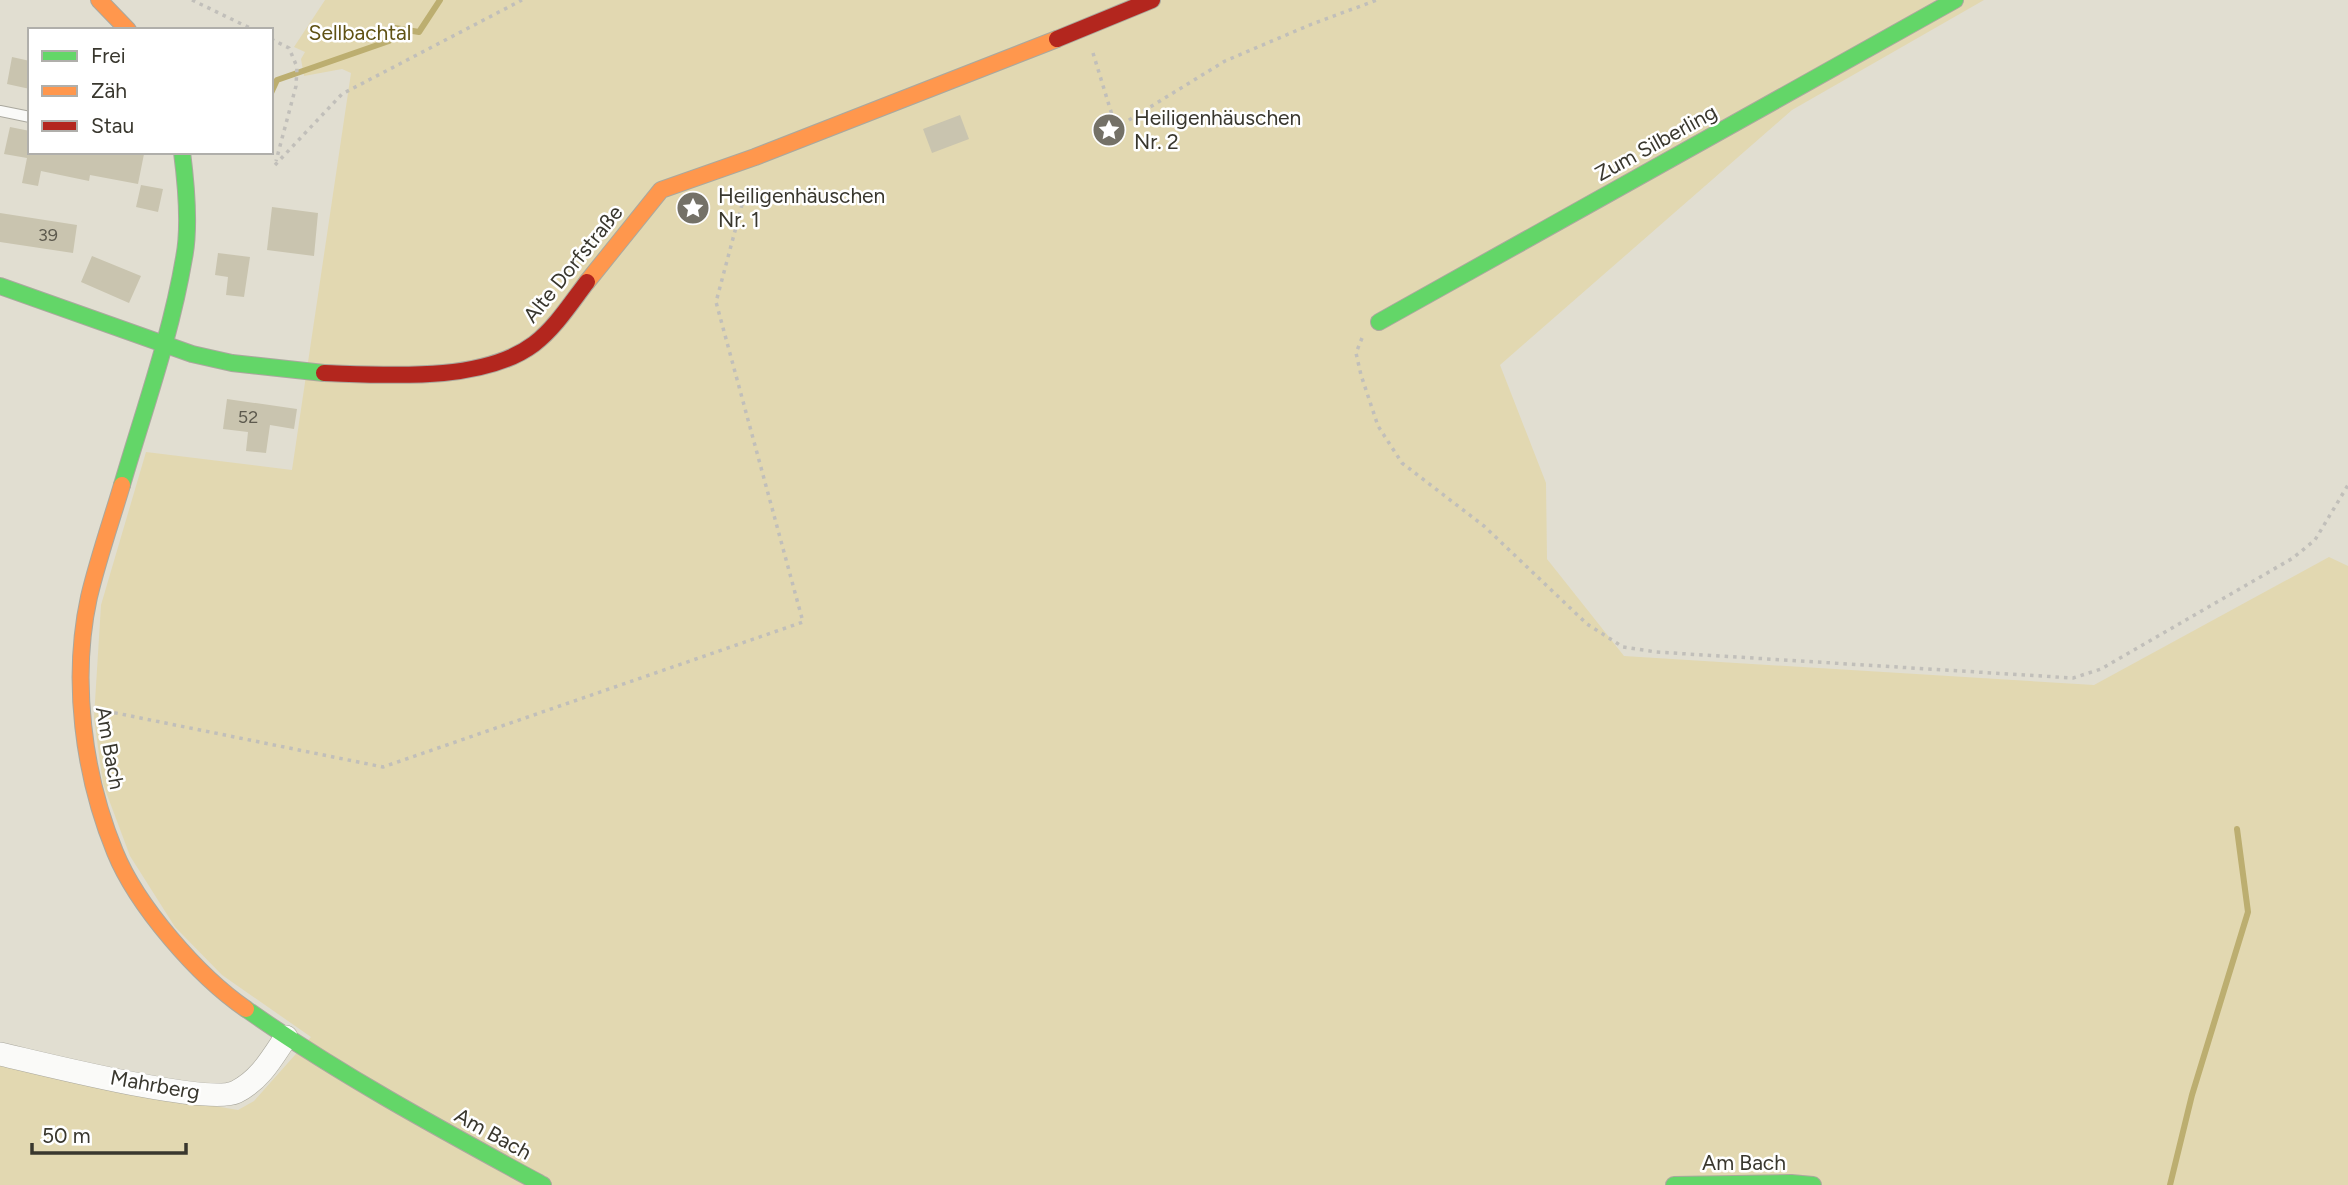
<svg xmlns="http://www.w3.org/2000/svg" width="2348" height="1185" font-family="Figtree,sans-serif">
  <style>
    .green { fill: #e2d8b1 }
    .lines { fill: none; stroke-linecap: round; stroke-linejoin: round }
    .stream { stroke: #bcae70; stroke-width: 6 }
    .building { fill: #c9c4af }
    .lane-casing { stroke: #aaa89e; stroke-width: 12 }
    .street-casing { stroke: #aaa89e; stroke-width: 24 }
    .fast-casing { stroke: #aaa89e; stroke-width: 18 }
    .slow-casing { stroke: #aaa89e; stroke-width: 18 }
    .jam-casing { stroke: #aaa89e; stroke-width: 18 }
    .path { stroke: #c1bfba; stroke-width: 3.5; stroke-dasharray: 3.5 5; stroke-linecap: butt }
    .lane { stroke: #fafaf8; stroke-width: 10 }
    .street { stroke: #fafaf8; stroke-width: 23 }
    .fast { stroke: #63d668; stroke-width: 16 }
    .slow { stroke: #ff974d; stroke-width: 16 }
    .jam { stroke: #b3261e; stroke-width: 16 }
    .labels { text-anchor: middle; stroke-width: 5; stroke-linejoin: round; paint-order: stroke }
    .number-label { font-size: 18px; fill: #5d5a4e }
    .park-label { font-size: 21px; fill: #605214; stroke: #fff }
    .poi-label { font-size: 21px; fill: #39372e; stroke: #fff; text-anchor: start }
    .street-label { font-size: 21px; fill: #39372e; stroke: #fff }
  </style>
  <rect width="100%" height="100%" fill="#e1ded1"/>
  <path class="green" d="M325,0H1984L1792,110L1500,365L1546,483L1547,559L1624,656L2094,685L2329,557L2348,566V1185H0V1063L142,1094L238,1110L254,1101L311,1037L222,975L175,927L130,856L103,784L94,718L101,605L146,452L292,470L351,73L342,69L304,76L301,59L305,52L294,47Z"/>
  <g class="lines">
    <path class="stream" d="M271,93L277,80L389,41L395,28L419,32L440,0
      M2170,1185L2192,1095L2248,912L2237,829"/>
  </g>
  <path class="building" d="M12,57L30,61V89L7,84Z
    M960,115L969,139L932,153L923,129Z
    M10,127L30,131V152H135L144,154L138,184L90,175L89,181L41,171L38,186L22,183L27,158L4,154Z
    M141,185L163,189L158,212L136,207Z
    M272,207L318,213L314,256L267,250Z
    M0,213L77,225L73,253L0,242Z
    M218,253L250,257L244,297L226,295L228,277L215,275Z
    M92,256L141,276L129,303L81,282Z
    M227,399L297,409L294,429L270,425L266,453L246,451L248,432L223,429Z"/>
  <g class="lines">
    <defs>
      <path id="lane" d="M0,111L30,117"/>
      <path id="street" d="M0,1054C40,1063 207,1106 236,1092C260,1080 272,1058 286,1037"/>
      <path id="fast" d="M0,286L192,354L232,363L324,373
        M1379,322L1955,0
        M122,485C144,410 171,335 184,258C190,228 186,183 182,152
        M246,1009C340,1075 442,1130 543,1185
        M1674,1185L1791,1183L1813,1185"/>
      <path id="slow" d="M99,0L128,30
        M587,282L661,190L755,157L1057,39
        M122,485C111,522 98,559 89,597C71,679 83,774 115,852C137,906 198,976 246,1009"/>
      <path id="jam" d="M1057,39L1152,0
        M324,373C386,375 482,383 534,344C555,328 571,303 587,282"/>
    </defs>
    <use href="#lane" class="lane-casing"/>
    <use href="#street" class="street-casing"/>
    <use href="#fast" class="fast-casing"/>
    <use href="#slow" class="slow-casing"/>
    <use href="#jam" class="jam-casing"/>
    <path class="path" d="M192,0L254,30
      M271,39L289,48L297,67L296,86L276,161
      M1093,53L1116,128L1225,61L1312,24L1377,0
      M275,165L342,94L522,0
      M1362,338L1356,353L1361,375L1378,426L1402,463L1484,526L1587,624L1623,647L1656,652L2073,678L2101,669L2293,558L2315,540L2348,485
      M106,711L383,767L803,622L716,302L747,186"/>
    <use href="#lane" class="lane"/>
    <use href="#street" class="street"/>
    <use href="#fast" class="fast"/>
    <use href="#slow" class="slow"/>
    <use href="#jam" class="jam"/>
  </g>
  <defs>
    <symbol id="sight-disc" viewBox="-11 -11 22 22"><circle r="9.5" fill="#747167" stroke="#fff"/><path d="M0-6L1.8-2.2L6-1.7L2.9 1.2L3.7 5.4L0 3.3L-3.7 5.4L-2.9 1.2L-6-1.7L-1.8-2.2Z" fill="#fff"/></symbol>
  </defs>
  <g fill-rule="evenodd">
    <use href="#sight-disc" x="1090" y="111" width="38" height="38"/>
    <use href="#sight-disc" x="674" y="189" width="38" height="38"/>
  </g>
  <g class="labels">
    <g class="number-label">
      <text x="48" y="241">39</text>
      <text x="248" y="423">52</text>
    </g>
    <g class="park-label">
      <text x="360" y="40">Sellbachtal</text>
    </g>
    <g class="poi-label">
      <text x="1134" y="125">Heiligenhäuschen<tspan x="1134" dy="24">Nr. 2</tspan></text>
      <text x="718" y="203">Heiligenhäuschen<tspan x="718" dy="24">Nr. 1</tspan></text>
    </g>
    <g class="street-label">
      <text transform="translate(1656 143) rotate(-29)" y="7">Zum Silberling</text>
      <text transform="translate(573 264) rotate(-51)" y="7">Alte Dorfstraße</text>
      <text transform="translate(110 748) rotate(80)" y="7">Am Bach</text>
      <text transform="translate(155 1085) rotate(10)" y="7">Mahrberg</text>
      <text transform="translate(493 1134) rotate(29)" y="7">Am Bach</text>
      <text x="1744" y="1170">Am Bach</text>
    </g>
  </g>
  <rect x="28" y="28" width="245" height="126" fill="#ffffff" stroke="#b0afab" stroke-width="2"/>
  <rect x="42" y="51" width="35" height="10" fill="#63d668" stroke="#b0afab" stroke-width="2"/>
  <text x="91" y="63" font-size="21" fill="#39372e">Frei</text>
  <rect x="42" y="86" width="35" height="10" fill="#ff974d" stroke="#b0afab" stroke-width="2"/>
  <text x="91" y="98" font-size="21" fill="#39372e">Zäh</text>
  <rect x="42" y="121" width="35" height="10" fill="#b3261e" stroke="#b0afab" stroke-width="2"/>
  <text x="91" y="133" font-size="21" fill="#39372e">Stau</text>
  <path d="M32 1143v10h154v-10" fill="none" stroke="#39372e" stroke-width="3.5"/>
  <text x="42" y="1143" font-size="21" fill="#39372e" stroke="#ffffff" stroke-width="5" paint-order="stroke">50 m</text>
</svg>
